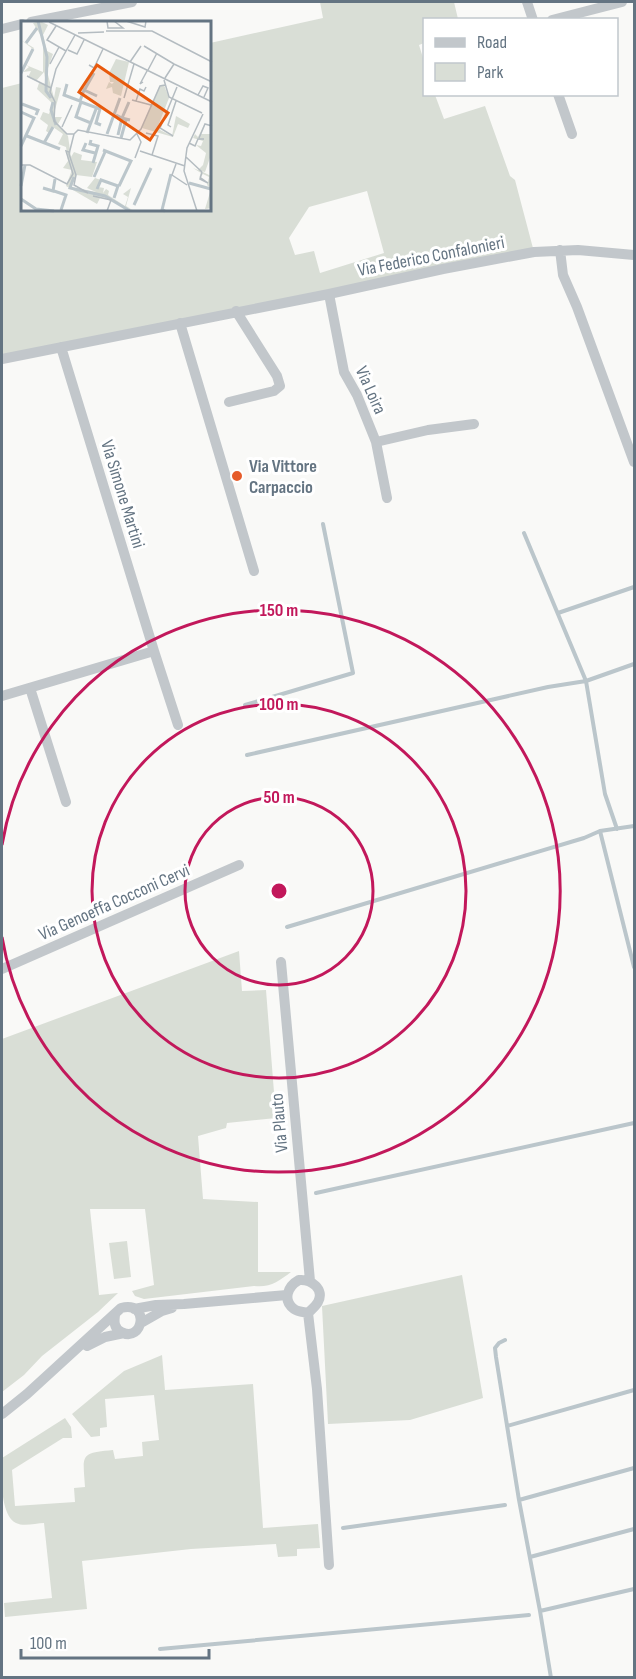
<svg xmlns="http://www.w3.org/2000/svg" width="636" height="1679" font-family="'Sofia Sans Condensed',sans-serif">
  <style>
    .green { fill: #d9ded6; fill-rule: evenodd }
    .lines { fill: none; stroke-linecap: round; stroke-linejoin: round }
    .stream { stroke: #bbc6cb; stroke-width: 4 }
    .minor { stroke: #c2c7cb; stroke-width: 10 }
    .ring { fill: none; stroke: #c2185b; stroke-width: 3 }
    .poi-dot { fill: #e65c2a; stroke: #fff; stroke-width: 2 }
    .labels { text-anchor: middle; stroke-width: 6; stroke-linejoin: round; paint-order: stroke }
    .street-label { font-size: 18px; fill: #647482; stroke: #fff }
    .poi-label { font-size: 18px; font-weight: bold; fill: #647482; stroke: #fff; text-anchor: start }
    .inset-river { fill: none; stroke: #bbc6cb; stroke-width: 3 }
    .inset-road { fill: none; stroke: #b4bcc1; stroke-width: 1.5 }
    .view { fill: #e8590c; fill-opacity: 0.15; stroke: #e8590c; stroke-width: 3 }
    .inset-edge { fill: none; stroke: #647482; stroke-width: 3 }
    .centre { fill: #c2185b; stroke: #fff; stroke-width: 3 }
    .ring-label { font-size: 18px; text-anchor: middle; font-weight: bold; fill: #c2185b; stroke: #fff; stroke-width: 6; stroke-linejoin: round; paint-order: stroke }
  </style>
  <rect width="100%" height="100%" fill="#f9f9f7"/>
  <path class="green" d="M320,2H454L458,19L424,20V43L419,45L424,61V94L435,95L444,119L485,106L510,176L515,180L534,252L2,359V88L22,83V210H210V43L323,18ZM367,191L384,253L320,273L314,251L295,255L289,238L309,207Z
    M239,951L242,991L266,990L276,1118L227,1123L226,1128L198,1136L203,1199L258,1202V1272H291C279,1281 270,1288 254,1286L144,1299L135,1296L132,1291L154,1285L145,1209H90L99,1295L118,1293L98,1312L42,1356L24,1375L2,1392V1039Z
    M127,1241L131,1277L114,1279L109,1243Z
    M462,1275L483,1398L410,1420L328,1424L322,1306Z
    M162,1355L165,1390L253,1384L263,1528L318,1524L320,1548L297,1549V1556L278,1557L276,1544L191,1549L82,1561L87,1609L5,1617L4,1603L52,1598L44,1523C36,1523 24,1527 16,1523C0,1516 1,1474 2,1458L65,1418L71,1427L72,1438H63L12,1470L15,1506L75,1502L74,1488L85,1487C83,1455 79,1453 113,1450L115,1459L143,1456L142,1442L159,1440L154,1395L105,1399L107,1427L100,1428V1436L91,1437L72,1414L124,1371Z"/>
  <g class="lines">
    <path class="stream" d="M524,533L586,681L634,664
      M558,613L634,587
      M245,705L353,673L323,524
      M247,755L548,687L586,681L605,794L617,829
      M600,831L634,967
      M287,927L584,838L600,831L634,826
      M316,1193L634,1123
      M505,1340L499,1343L495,1348L496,1357L519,1500L540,1611L634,1589
      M507,1426L634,1390
      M519,1500L634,1468
      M343,1528L505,1505
      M530,1557L634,1529
      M540,1611L551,1678
      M160,1649L529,1615"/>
    <path class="minor" d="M527,2L533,20
      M552,20L622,2
      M31,22L132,2
      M2,29L22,24
      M558,94L572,134
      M560,250L563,275L577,307L634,462
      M329,294L344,372L357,395L376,442L387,498
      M180,323L254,571
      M61,347L154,651L178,725
      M2,359L329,294L443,269L534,252L578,250L634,255
      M229,402L274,391L280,386L277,376L236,311
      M376,442L428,430L474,424
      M30,688L66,802
      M2,696L154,651
      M281,962L310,1281
      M2,969L239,865
      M299,1280C311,1279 325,1289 318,1302C316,1306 311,1310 308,1313C304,1312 298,1312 294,1309C282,1300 288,1286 299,1280Z
      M134,1309L156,1305L184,1304L287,1295
      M308,1313L317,1389L329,1565
      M141,1323L162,1311L172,1308
      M87,1346L105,1337L124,1333
      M2,1414L27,1394L121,1308C151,1300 143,1344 121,1332C114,1328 114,1322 115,1315"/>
  </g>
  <g class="ring">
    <circle cx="279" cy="891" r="94"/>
    <circle cx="279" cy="891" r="187"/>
    <path d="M2 845A281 281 0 1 1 2 937"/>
  </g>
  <circle class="poi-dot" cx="237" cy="476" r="6"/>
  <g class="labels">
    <g class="street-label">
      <text transform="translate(431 256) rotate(-11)" y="6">Via Federico Confalonieri</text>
      <text transform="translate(371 390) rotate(66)" y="6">Via Loira</text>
      <text transform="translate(123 494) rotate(73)" y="6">Via Simone Martini</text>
      <text transform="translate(114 902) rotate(-24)" y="6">Via Genoeffa Cocconi Cervi</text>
      <text transform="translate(279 1123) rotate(-95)" y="6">Via Plauto</text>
    </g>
    <g class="poi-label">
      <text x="249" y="472">Via Vittore<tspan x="249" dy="21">Carpaccio</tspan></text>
    </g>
  </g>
  <g transform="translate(21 21)">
    <rect width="190" height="190" fill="#f9f9f7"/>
    <path d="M19,0L27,4L22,14L26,30L32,33L26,50L33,77L35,66L40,67L32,96H41L37,103L47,115L50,136L53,131L61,134L60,139L76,141L71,156L55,154L50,166L75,171L66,167L74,157L80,159L77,166L83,167L82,172L85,168L88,170L87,174L104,185L107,176L102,173L110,167L105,185L113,190L88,178L79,177L76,183L45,165L51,149L42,147L47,140L45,126L37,123L42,113L32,106L28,112L25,110L27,104L19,98L22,91L28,93L31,82L16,68L18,62L25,63L23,51L15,60L7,56L10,50L2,51L8,46L5,44L0,53L12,28L0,19L13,27L5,44L22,51V18L12,2ZM95,38L108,41L100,75L92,72L91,66L85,68L88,61L91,63L93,61H89L88,52ZM143,64L148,77L137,105L139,109L151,115L155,95L169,103L167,107L157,103L152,116L121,107L138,66ZM184,102L180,113H190V134L184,151L180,150L190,155L191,187L184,188L190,168L186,164L188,156L182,153L178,157L180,152L172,147L177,149L182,144L185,132L175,124L180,125L182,120L172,117L174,113L177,116Z" fill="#d9ded6"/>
    <path class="inset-river" d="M17,0L26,36L25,70L30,77M5,22L16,7M0,52L12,28M46,63L43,74L59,80L63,69L76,75M64,68L73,52M32,81L30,89L35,104M60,81L79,88L75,102L80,104M60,81L55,96L70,102M1,83L17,89L15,94M0,91L13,97L0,125M95,94L101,97L108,81M66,112L75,88M86,113L99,77M97,114L101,97L109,99M6,115L39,128M100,117L105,99M70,119L69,123L77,125L72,142M23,122L32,106M65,122L62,129L74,132M82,129L110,140L98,165M53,156L49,167L84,175L109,190M73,156L84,131M168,162L190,168M0,165L4,144M22,167L32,170L34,158M76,168L80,159L97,165L93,177M33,170L45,174L40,189M0,178L15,188L33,190M113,184L130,147M144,190L141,189L150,153"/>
    <path class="inset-road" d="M86,0L87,7H102L93,0M105,0L124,6L125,0M28,1L191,81M35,5L26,19L45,30M85,10H131L191,41M57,12L83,11M123,25L153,43M47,29L56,33L63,19M109,41L120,25M29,43L38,26M68,44L73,47L82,28M127,49L136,32M6,55L30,67M144,57L153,43L191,61M143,59L148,76L181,92M122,61L119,63L126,50M177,74L182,65L187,67L183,76M103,77L113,43M111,79L130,84M115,80L119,68L123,70L125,66M41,106L51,84M150,106L147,104L155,80M125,112L137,115L131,134M53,113L57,109L109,119L120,108L139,65L144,64M53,113H46L33,100L34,81L29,71L35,48L54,14M53,113L48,133L55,154L53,164L67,172M152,115L139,107L156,66M178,117L184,103L191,105M168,122L174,125L177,118H183M119,130L164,145M165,136L181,151M114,137L120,121L116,113M155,143L151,154L166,164M0,144H9L46,163L52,153L45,130L48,131M180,157L187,162L179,158L181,151M72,175L90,179L86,190M176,190L163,150L166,127L182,93"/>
    <path class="view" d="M76,44L147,92L129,119L58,71Z"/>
    <rect width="190" height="190" class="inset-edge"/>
  </g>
  <circle cx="279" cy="891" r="9" class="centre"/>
  <g class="ring-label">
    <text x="279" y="616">150 m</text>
    <text x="279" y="710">100 m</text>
    <text x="279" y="803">50 m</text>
  </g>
  <rect width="636" height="1679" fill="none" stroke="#647482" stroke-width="6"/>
  <rect x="423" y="18" width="195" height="78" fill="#ffffff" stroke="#c1c7cd" stroke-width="1.5"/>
  <rect x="435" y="38" width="30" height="9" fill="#c2c7cb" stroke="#c1c7cd" stroke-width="1.5"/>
  <text x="477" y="48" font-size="18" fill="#647482">Road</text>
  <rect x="435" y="63" width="30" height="18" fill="#d9ded6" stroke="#c1c7cd" stroke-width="1.5"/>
  <text x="477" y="78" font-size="18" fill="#647482">Park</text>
  <path d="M21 1649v9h188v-9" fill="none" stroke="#647482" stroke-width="3"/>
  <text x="30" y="1649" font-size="18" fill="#647482" stroke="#ffffff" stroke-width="4.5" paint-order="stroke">100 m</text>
</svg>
